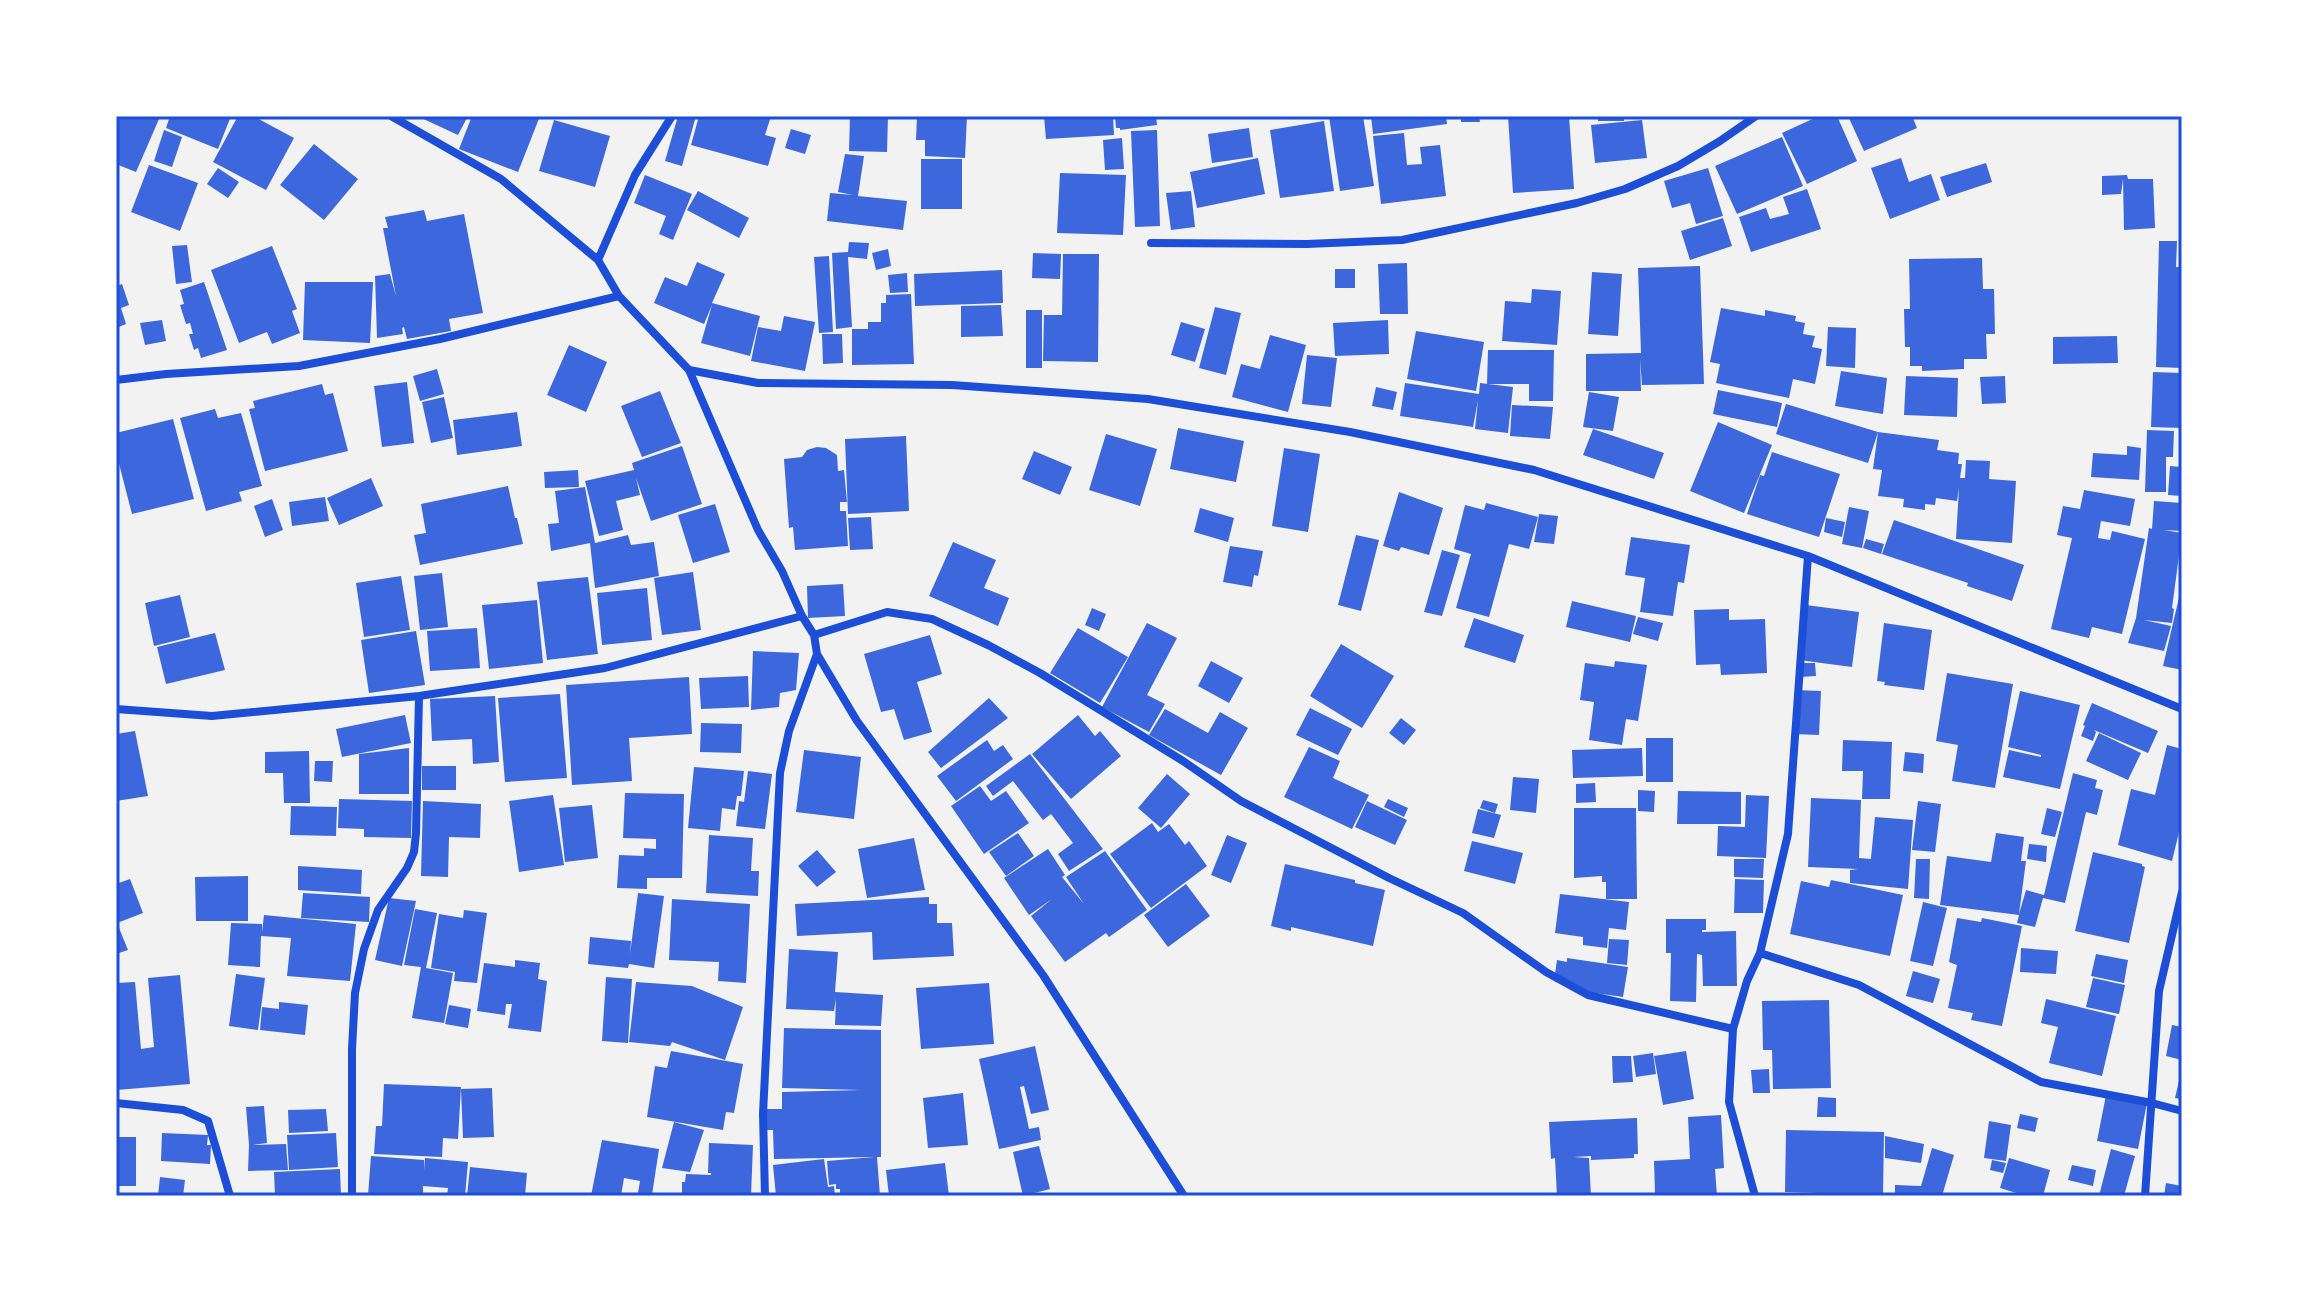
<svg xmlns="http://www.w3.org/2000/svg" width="2298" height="1312" font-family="'Source Sans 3',sans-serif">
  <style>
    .building { fill: #3d67dc }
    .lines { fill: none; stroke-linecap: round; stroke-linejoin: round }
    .minor { stroke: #1d4ed8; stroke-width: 8 }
    .neatline { fill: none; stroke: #1d4ed8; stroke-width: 3 }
  </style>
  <rect width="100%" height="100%" fill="#f2f2f2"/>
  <path class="building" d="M116,116H151L159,119L136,172L116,164Z
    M170,116H231L218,149L166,128Z
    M238,116H253L294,138L266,190L213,162Z
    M417,116H468L458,135Z
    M472,116H540L518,172L459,149Z
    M678,116H696L682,166L665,161Z
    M699,116H771L765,135L776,138L768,166L691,145Z
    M850,116H888L887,152L849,151Z
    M917,116H967L965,158L925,156V140H916Z
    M1044,116H1113L1114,135L1046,139Z
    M1115,116H1156L1157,125L1120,130V128H1116Z
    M1329,116H1363L1374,186L1340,191Z
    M1371,116H1446L1447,124L1373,134Z
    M1461,116H1479L1480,122H1461Z
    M1508,116H1569L1574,189L1513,193Z
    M1598,116H1624V121H1598Z
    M1819,116H1837L1857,161L1807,184L1782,133Z
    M1848,116H1912L1917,128L1864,151Z
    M554,120L610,136L595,187L539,171Z
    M1642,120L1647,158L1595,163L1591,125Z
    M1324,121L1334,191L1280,198L1270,130Z
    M1249,128L1253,157L1212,163L1208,134Z
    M791,129L811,135L805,154L785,148Z
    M164,130L182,137L172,167L154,161Z
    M1157,130L1160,226L1135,227L1131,131Z
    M1404,133L1407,165L1422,164L1420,147L1440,145L1446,196L1381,204L1373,136Z
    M1782,137L1803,186L1737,214L1715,166Z
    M1122,138L1124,169L1105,170L1103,140Z
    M314,144L358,179L324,220L280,185Z
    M845,154L864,156L858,196L907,201L903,230L827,221L830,193L853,195L838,192Z
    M1258,158L1265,194L1197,208L1190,172Z
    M1901,158L1909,182L1931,174L1940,200L1890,219L1871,168Z
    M921,159H962V209H921Z
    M1986,163L1992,182L1947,197L1940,177Z
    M149,165L198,183L180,231L131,212Z
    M218,168L239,182L228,198L207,184Z
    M1708,168L1723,216L1696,224L1690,203L1672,208L1664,181Z
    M1060,173L1126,175L1123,235L1057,233Z
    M645,175L692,194L673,240L659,234L666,216L634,203Z
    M2127,175L2128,179H2153L2155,228L2124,230L2123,179L2121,194L2102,195V176Z
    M1807,189L1821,229L1751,252L1739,217L1766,208L1770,219L1789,214L1783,197Z
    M698,191L749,218L739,238L687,210Z
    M1191,191L1195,227L1171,230L1166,193Z
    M424,210L427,221L464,214L483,313L449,319L451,331L407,339L404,327L402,328L403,334L377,338L375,276L390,274L396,296L383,228H388L385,217Z
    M1723,218L1732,246L1690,260L1681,231Z
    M2159,241H2177L2176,267H2182V368L2156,367Z
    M849,242L869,243L867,259L848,257L852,327L836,329L832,253L848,252Z
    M187,245L192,282L176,284L172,246Z
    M272,246L297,309L292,311L300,333L272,344L267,332L239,343L211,270Z
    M888,249L891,266L876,270L872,253Z
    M1033,253L1061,254L1060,279L1032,278Z
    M1063,254H1099L1098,362L1043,361L1044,315H1062Z
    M829,256L833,332L819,333L814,257Z
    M1982,258L1983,289H1994L1995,334H1986L1987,359H1964V369L1922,371V366H1910V347H1905L1904,309H1910L1909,259Z
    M697,262L725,274L712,303L760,316L750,356L701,343L712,305L704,324L654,303L665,277L687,286Z
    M1407,263L1408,314H1380L1378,264Z
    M1700,266L1704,384L1642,385L1640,359L1641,391H1586V354L1641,353L1638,268Z
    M1335,269H1355V288H1335Z
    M1002,270L1003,303L915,306L914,274Z
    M1592,272L1622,274L1618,336L1588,334Z
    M907,273L908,292L890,293L888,275Z
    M204,282L227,350L201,358L198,348L194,350L189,334H193L190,323L186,324L180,305L184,304L180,290Z
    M305,282H373L370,343L303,340Z
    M122,284L129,305L121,308L126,324L116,328V286Z
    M1532,289L1561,291L1557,345L1502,341L1505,301L1531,303Z
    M911,294L914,364L852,365V329H868V322H881V303H886V295Z
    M1001,305L1003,336L961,337V306Z
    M1215,307L1241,313L1226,375L1199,368Z
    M1721,308L1765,316V310L1796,316L1795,321L1805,323L1803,334L1815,336L1812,347L1822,349L1815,384L1793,379L1789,398L1716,383L1720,364L1710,362Z
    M1026,310H1042V368H1026Z
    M784,316L815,322L805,371L751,361L758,327L781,331Z
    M162,320L166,341L145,345L140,323Z
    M1388,320L1389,354L1335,356L1333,323Z
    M1181,322L1205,329L1195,362L1171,355Z
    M1828,327L1856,328L1855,368L1826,366Z
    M1416,331L1484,342L1476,391L1407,379Z
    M822,334H842L843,363L823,364Z
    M1270,335L1306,345L1288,412L1232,397L1241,364L1260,369Z
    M2117,336L2118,363L2053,364V337Z
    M569,345L607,362L586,412L547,395Z
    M1488,350H1554L1553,401H1529V384H1487Z
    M1307,355L1337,358L1331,407L1302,404Z
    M437,369L444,394L420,401L413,376Z
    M1841,371L1887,378L1883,414L1835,406Z
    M2153,372L2182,373V428L2151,427Z
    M1906,376L1958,378L1957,417L1904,415Z
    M2005,376L2006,403L1982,404L1980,377Z
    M407,382L414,443L382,447L374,386Z
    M1405,383L1479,394L1480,383L1513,387L1508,433L1475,429L1478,400L1473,427L1400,416Z
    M322,384L325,395L333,393L348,451L265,471L249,409L255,408L253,401Z
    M1376,387L1397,392L1393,410L1372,406Z
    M1718,390L1782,403L1777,427L1713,414Z
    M660,391L681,443L642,457L621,406Z
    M1589,392L1619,397L1613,431L1583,427Z
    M444,397L453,438L431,443L422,402Z
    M1786,404L1878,432L1868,463L1776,434Z
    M1512,405L1553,407L1550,439L1510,436Z
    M215,409L218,418L241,413L262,486L239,492L242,501L206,511L180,418Z
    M517,412L522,446L457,455L453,420Z
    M173,419L194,499L132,514L116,452V433Z
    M1718,422L1772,445L1744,513L1690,491Z
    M1178,428L1244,441L1236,482L1170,469Z
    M1593,429L1664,453L1654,479L1583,455Z
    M2147,430L2174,431L2173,457H2166V492H2145Z
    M1878,432L1939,440L1937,450L1959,453L1958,464H1962L1960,478H1965L1966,460L1990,461L1989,479L2016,481L2012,543L1956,539L1959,488L1957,501L1936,498L1935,505L1925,504V510L1903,507L1904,499L1878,496L1882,470L1873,469Z
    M1106,434L1157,449L1140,506L1089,490Z
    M906,436L909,511L848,514L845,439Z
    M682,446L702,504L651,521L636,478L640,495L616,501L623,530L599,536L585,481L634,470L632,463Z
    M2127,446L2141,448L2139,480L2091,477L2093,453L2127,455Z
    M817,447L826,448L837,455L838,471L844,470L847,502H840V511H846L848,546L795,550L793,527L789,528L784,459L802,457L807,450Z
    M1284,448L1320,454L1308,532L1272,526Z
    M1034,451L1072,467L1060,495L1022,479Z
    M1772,452L1840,474L1819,537L1747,514L1760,475L1764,476Z
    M2170,466L2182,467V496L2168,495Z
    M578,470L579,487L545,488L544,472Z
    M371,478L383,506L339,525L327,498Z
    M508,486L515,518H517L523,544L420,565L414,535L426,533L421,504Z
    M585,487L595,543L628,535L631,545L654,542L659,576L595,588L590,543L551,551L548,524L559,523L555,491Z
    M2084,490L2135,499L2130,526L2101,521L2098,538L2110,540L2112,531L2145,539L2122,634L2092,627L2089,638L2051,629L2072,538L2057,535L2063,506L2080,509Z
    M1399,492L1443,508L1429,555L1401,547L1399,551L1383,546Z
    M325,497L329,521L292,526L289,502Z
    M272,499L283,530L265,537L254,506Z
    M2154,501L2182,503V531L2164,530L2182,533L2172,608L2174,609L2172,623L2144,620L2171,626L2164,651L2128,643L2136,618L2149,528L2152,529Z
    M1486,503L1538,517L1529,549L1509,544L1489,617L1456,608L1471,554L1454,549L1465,505L1484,510Z
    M715,504L730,552L693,563L678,515Z
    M1849,507L1869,511L1862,548L1842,544Z
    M1200,508L1234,518L1228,542L1194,532Z
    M1539,514L1558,516L1554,544L1534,542Z
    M871,517L873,549L850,550L848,518Z
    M1826,518L1845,522L1842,537L1824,532Z
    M1894,520L2024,565L2012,601L1967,586L1968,583L1882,554Z
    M1356,535L1379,540L1361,611L1338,605Z
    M1631,537L1690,545L1684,583L1678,582L1673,616L1640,612L1645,578L1625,575Z
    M1866,539L1884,544L1881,554L1863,548Z
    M953,542L996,560L984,588L1009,598L998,626L929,596Z
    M1230,546L1263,551L1258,576L1254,575L1252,587L1223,582Z
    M1442,550L1460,555L1442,616L1424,612Z
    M693,572L701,630L662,635L654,578Z
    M442,573L448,627L420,630L414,576Z
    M401,576L410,630L364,637L356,583Z
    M588,577L598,654L547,660L537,582Z
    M843,584L845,616L808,618L807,586Z
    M647,588L652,640L602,645L597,593Z
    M2181,589H2182V670L2163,666Z
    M180,595L190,637L154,646L145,603Z
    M537,600L543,663L489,669L482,605Z
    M1572,601L1636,616L1630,642L1566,627Z
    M1806,605L1859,612L1852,667L1799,660Z
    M1092,608L1106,614L1099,631L1085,625Z
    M1729,609V620L1765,619L1767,673L1721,675L1720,664L1696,665L1694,610Z
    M1638,617L1663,623L1658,641L1633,634Z
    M1474,618L1524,635L1515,663L1464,647Z
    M1147,623L1177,638L1147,695L1165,704L1149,732L1102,707Z
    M1884,623L1932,630L1924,690L1884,685L1885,682L1877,681Z
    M477,628L480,668L430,671L427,631Z
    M1078,628L1128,657L1100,703L1050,673Z
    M416,631L425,685L369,693L361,640Z
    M215,633L225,670L166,684L157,647Z
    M930,635L942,674L917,682L932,732L904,740L894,709L881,712L864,654Z
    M1341,644L1394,676L1362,728L1310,696Z
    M753,651L799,653L796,690L780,693L779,707L751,710Z
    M1211,661L1243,678L1229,703L1198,686Z
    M1615,661L1647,665L1638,721L1626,719L1622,745L1589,740L1594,702L1580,700L1585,663L1614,667Z
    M1800,663H1815L1816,676L1800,677Z
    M1947,673L2013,684L1995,788L1952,781L1958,745L1936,741Z
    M748,676L749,707L701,709L699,678Z
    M689,677L692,734L629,738L632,781L572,785L566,685Z
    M1795,690L1821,691L1819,735L1793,734Z
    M2020,691L2080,705L2060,789L2003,777L2009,750L2041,757V755L2008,747Z
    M560,694L567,778L505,782L498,698Z
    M495,696L499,762L473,764L472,739L432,741L430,699Z
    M989,698L1008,718L941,768L928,752Z
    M2092,703L2158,731L2148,753L2094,730L2096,732L2093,741L2081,736L2085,726L2083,725Z
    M1310,708L1352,729L1338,755L1296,735Z
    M1165,709L1208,733L1220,712L1248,728L1221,775L1149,735Z
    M405,715L411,743L342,757L336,729Z
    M1078,715L1095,736L1100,731L1121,756L1071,799L1032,754Z
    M1401,718L1416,730L1404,745L1389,733Z
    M701,723L742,724L741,753L700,752Z
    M135,731L148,796L116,801V734Z
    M2099,733L2141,753L2128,780L2086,761Z
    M1646,738H1673V782H1646Z
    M987,740L994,751L1003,745L1013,759L956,801L937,776Z
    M1843,740L1892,742L1890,799H1862L1863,771H1842Z
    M2167,745L2182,749V820L2172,861L2118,845L2131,789L2155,795Z
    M1309,747L1340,761L1333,778L1369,795L1352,829L1284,797Z
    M409,748V794H359V754Z
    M1642,748L1643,776L1573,778L1572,750Z
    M804,750L861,757L854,819L796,812Z
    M309,751L310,803H284L283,773H265V752Z
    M1905,752L1924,754L1923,773L1903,771Z
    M1030,754L1103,849L1069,871L1058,854L1073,843L1051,814L1043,820L1013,781L993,796L986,786Z
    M315,761H333L332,782L314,781Z
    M422,766H456V790H422Z
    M694,767L744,771L741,796H737L735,810L722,808L720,831L688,828Z
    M748,771L772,774L765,829L736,826L739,801L744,802Z
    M2073,773L2097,780L2095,788L2103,790L2097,815L2086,812L2065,903L2043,898L2035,927L2017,923L2019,915L1940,905L1947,856L1991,862L1996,833L2024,837L2021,861H2026L2019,914L2026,890L2044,895Z
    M1167,774L1190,794L1161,828L1138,808Z
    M1513,777L1539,779L1536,813L1510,810Z
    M1595,783L1596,802L1576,803V784Z
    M980,786L991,801L1006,791L1029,823L984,854L951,806Z
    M1638,790L1655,791L1654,812L1638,811Z
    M1678,791L1741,792V824H1677Z
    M625,793L684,794L682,878H647V889L617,888L619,855L644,856V848L656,849V839L623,838Z
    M553,795L564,865L519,872L509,801Z
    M1746,795L1769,796L1766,858L1717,856L1718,826L1745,827Z
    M1811,798L1861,800L1859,858L1871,859L1870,868L1875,817L1913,820L1908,889L1850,883V870L1858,869L1808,867Z
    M339,799L412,801L411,838L364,837V829L338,828Z
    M1388,799L1408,808L1404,817L1384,807Z
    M1483,800L1498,804L1495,813L1480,808Z
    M423,801L481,804L480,838L449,837L448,877L421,876Z
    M1367,801L1407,820L1395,845L1355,827Z
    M1918,801L1941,804L1935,852L1912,850Z
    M592,805L598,858L565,862L559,808Z
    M291,806L337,807L336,836L290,835Z
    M1574,808H1636L1637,899H1606V882H1602V876L1574,878Z
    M2047,808L2062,812L2055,837L2041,834Z
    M1478,809L1501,815L1494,838L1472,833Z
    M1152,823L1158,832L1169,824L1185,845L1189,841L1207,866L1151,908L1110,854Z
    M1018,833L1034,856L1006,876L989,852Z
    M709,835L753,838L751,871H759L758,896L706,893Z
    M1227,835L1247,843L1231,883L1211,875Z
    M914,838L925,890L867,898L858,849Z
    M1472,841L1523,853L1515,884L1464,871Z
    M2029,844L2047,846L2046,862L2027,859Z
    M1048,849L1065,875L1062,877L1084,904L1066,877L1105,851L1147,910L1109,937L1106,933L1065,962L1031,916L1052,899L1029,915L1004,878Z
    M817,850L836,872L817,887L798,866Z
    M2093,852L2142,864V866L2145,867L2129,943L2075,931Z
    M1734,859H1764L1763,878L1734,877Z
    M1916,859H1930L1929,899L1914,898Z
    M1285,864L1355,880V883L1385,890L1373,946L1291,927V931L1271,926Z
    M298,866L362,870L361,894L298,890Z
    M248,876V921H196L195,877Z
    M130,879L143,913L117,923L128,950L116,954V884Z
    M1735,879L1764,880L1763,913H1734Z
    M1831,880L1903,895L1890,956L1790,934L1801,881L1829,887Z
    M1186,884L1210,916L1168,947L1144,915Z
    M303,893L370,897L369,922L301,918Z
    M638,893L664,896L654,968L629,964L628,968L588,964L590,937L631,941L630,954Z
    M1560,894L1629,902L1626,930L1609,928L1607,948L1583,945V937L1555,933Z
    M929,897V904H937V923H952L954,956L873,960L872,932L797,936L795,904Z
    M389,898L416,901L402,966L375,960Z
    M672,899L750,904L746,983L718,981L719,962L669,960Z
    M1923,902L1947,908L1933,966L1910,961Z
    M415,909L437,913L426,968L453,973L444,1023L412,1018L421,967L404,965Z
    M464,910L487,913L477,983L454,981L455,972L431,968L439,914L463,918Z
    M264,915L356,924L350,981L287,976L291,938L261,936L260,967L228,965L231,923L262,924V932Z
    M1957,918L1981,922L1982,918L2022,926L2002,1026L1971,1020L1973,1013L1948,1008L1957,965L1949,962Z
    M1666,919H1706V930H1702V932L1736,931L1737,986H1703L1702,955L1697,954L1696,1002L1670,1001L1671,953H1666Z
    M1609,939L1629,940L1627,965L1607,963Z
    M2021,948L2058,951L2056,974L2020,972Z
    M789,949L838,952L835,992L883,995L881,1026L835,1025L836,998L834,1011L786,1009Z
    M2096,954L2128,960L2124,983L2091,976Z
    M1567,958L1628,967L1623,997L1581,991L1554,981L1557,960L1567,962Z
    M515,960L540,963L538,979L547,981L541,1032L508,1028L512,1004H506L505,1015L477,1011L484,963L515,967Z
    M1913,971L1940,979L1933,1003L1906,996Z
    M236,974L265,978L258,1030L229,1026Z
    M180,975L190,1084L116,1090V983L135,982L141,1049L154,1047L148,978Z
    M606,977L632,979L628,1043L602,1041Z
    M2093,978L2125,985L2119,1014L2086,1007Z
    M636,982L692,986L743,1007L725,1060L672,1042L670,1046L629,1042Z
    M989,983L994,1044L921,1049L916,988Z
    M2046,999L2116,1016L2102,1076L2049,1063L2058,1027L2041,1023Z
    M1829,1000L1831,1088L1773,1089L1772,1050H1763L1762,1001Z
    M279,1002L308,1005L305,1035L260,1030L262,1007L279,1009Z
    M449,1005L471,1009L468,1028L445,1024Z
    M2172,1025L2182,1027V1060L2166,1056Z
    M784,1028L881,1030V1157H877L880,1196H846L840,1194V1189H836V1184L829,1185L827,1161L874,1157L774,1159L773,1130H766L765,1109H782V1092L861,1090L782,1088Z
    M1035,1046L1049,1110L1031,1114L1024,1086L1020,1087L1029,1129L1039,1127L1041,1140L999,1149L979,1059Z
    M671,1051L743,1064L734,1113L726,1112L723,1130L647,1117L655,1066L667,1068Z
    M1686,1051L1694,1099L1663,1105L1654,1056Z
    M1653,1053L1656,1074L1636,1077L1633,1056Z
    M1612,1056H1631L1633,1082L1613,1083Z
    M1769,1069L1770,1093H1753L1751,1070Z
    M2181,1072L2182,1073V1099L2175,1098Z
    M384,1084L461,1087L458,1139L443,1138L442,1157L374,1154L376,1126H382Z
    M492,1088L494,1137L463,1138L461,1089Z
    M963,1093L968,1145L928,1148L923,1098Z
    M2106,1095L2147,1103L2138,1149L2097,1141Z
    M1818,1097L1836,1098V1117H1817Z
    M264,1106L267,1143L253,1145L286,1144L288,1170L248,1171L249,1145L246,1107Z
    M326,1109L328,1131L289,1133L288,1110Z
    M2020,1114L2038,1118L2035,1132L2017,1128Z
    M1721,1115L1724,1168L1715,1169L1717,1196H1661V1193H1655L1654,1161L1690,1159L1688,1117Z
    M1637,1118L1638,1154H1634V1158L1591,1160V1156L1573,1157L1589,1158L1591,1196H1557L1555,1158L1551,1159L1549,1122Z
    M1989,1121L2011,1125L2006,1161L1984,1158Z
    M674,1122L704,1130L690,1172L662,1168Z
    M1786,1130L1884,1132L1883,1195L1785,1192Z
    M162,1133L208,1135L207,1145H211L210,1164L161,1161Z
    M336,1133L338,1167L289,1170L287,1135Z
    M1885,1136L1924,1144L1921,1163L1885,1158Z
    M116,1137H136V1186H116Z
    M602,1140L659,1149L652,1195L638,1193L640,1181L624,1178L621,1196H591Z
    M709,1143L753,1145L751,1196H684L685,1194L682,1193V1182H685L686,1174L711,1175V1173H708Z
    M1039,1146L1050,1189L1023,1196L1013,1152Z
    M1932,1148L1954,1155L1942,1196H1895V1185L1921,1186Z
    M2111,1149L2135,1156L2124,1196H2099Z
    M371,1156L424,1160V1170L425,1158L468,1162L465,1196H447L448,1188L423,1186V1196H368Z
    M2009,1158L2050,1170L2043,1196H2026L2000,1188Z
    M824,1159L828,1187L834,1186L835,1196H776L773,1165Z
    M1992,1160L2006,1163L2003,1173L1990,1170Z
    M945,1163L949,1196H889L886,1170Z
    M2072,1165L2096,1170L2093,1186L2068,1180Z
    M470,1167L527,1173L525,1196H467Z
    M340,1169L341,1196H275L274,1172Z
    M160,1177L185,1180L183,1196H158Z
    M2166,1183L2182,1186V1196H2164Z"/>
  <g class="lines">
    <path class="minor" d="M391,116L501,179L598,260L619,296L689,370L758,530L782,571L802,616L814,635L817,654L857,721L1043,975L1184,1196
      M1151,243L1307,244L1402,240L1577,203L1625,189L1678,166L1720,141L1756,116
      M598,260L635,175L672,116
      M689,370L758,383L952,385L1148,399L1350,432L1534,470L1808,556L2182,709
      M116,380L166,374L299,366L440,339L619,296
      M814,635L887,612L932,619L988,645L1040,673L1183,761L1241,801L1389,878L1463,913L1546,972L1588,995L1733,1029
      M116,709L212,716L419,696L605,668L802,616
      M1760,953L1859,985L2041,1082L2152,1103L2182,1111
      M116,1103L183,1110L208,1121L230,1196
      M352,1196V1049L355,993L364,949L378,910L407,868L414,852L416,833L419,696
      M765,1196L763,1114L780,773L789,731L817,654
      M1755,1196L1729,1102L1733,1029L1747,981L1760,953L1788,834L1808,556
      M2145,1196L2159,991L2182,892"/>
  </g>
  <rect width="2298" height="1312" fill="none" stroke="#ffffff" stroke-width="236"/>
  <rect x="118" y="118" width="2062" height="1076" class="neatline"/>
</svg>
